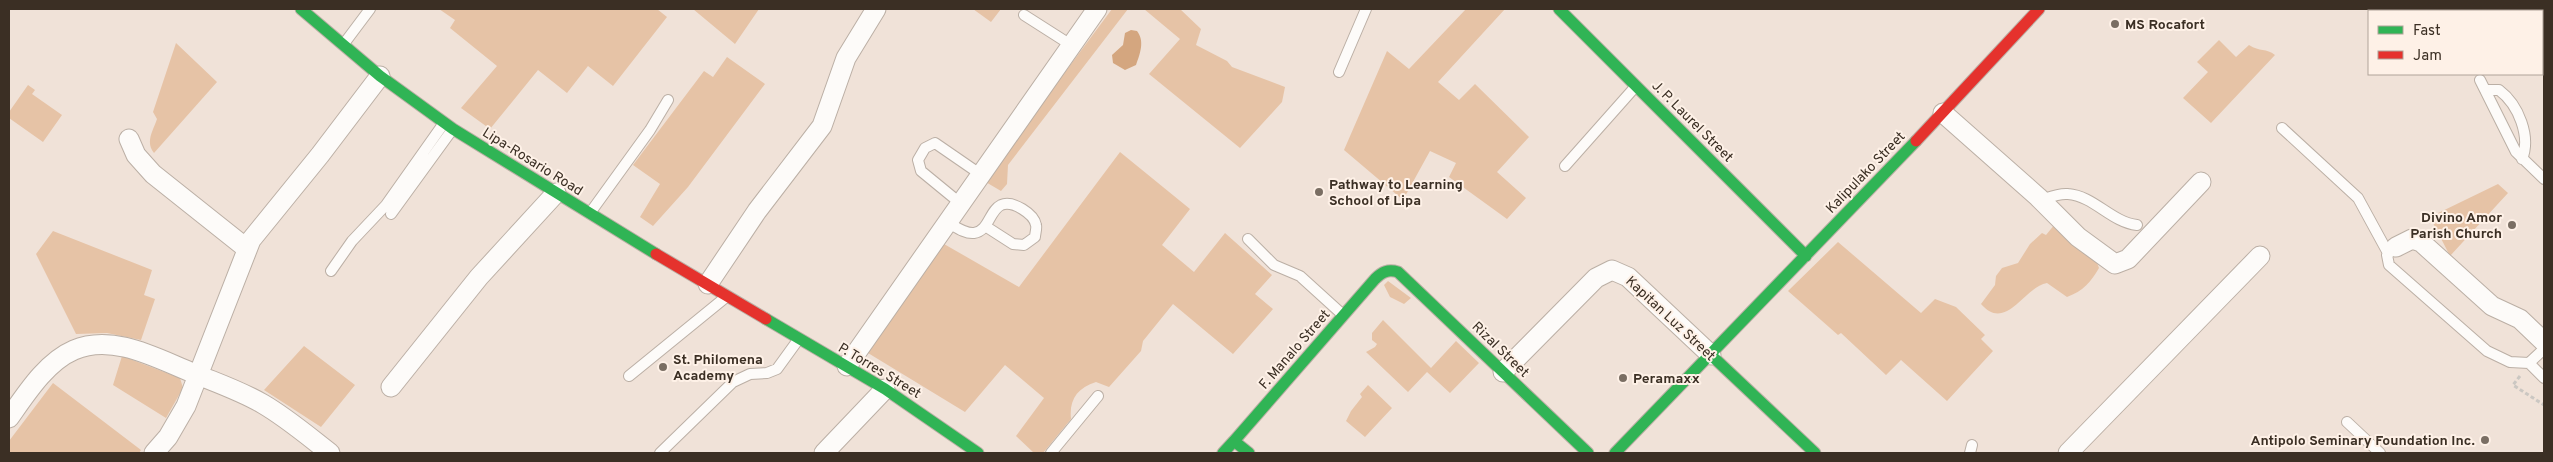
<svg xmlns="http://www.w3.org/2000/svg" width="2553" height="462" font-family="Overpass,sans-serif">
  <style>
    .green { fill: #e6c3a6 }
    .water { fill: #d4a67f }
    .lines { fill: none; stroke-linecap: round; stroke-linejoin: round }
    .lane-casing { stroke: #bbafa5; stroke-width: 12 }
    .street-casing { stroke: #bbafa5; stroke-width: 21 }
    .fast-casing { stroke: #bbafa5; stroke-width: 13 }
    .jam-casing { stroke: #bbafa5; stroke-width: 13 }
    .path { stroke: #cbc7c2; stroke-width: 3; stroke-dasharray: 4 2.5; stroke-linecap: butt }
    .lane { stroke: #fdfbf9; stroke-width: 10 }
    .street { stroke: #fdfbf9; stroke-width: 19 }
    .fast { stroke: #30b455; stroke-width: 11 }
    .jam { stroke: #e5322d; stroke-width: 11 }
    .poi-dot { fill: #7a6e63; stroke: #fef1e7; stroke-width: 2 }
    .labels { text-anchor: middle; stroke-width: 4; stroke-linejoin: round; paint-order: stroke }
    .poi-label { font-size: 14px; font-weight: bold; fill: #3b2f24; stroke: #fef1e7; text-anchor: start }
    .street-label { font-size: 14px; fill: #3b2f24; stroke: #fef1e7 }
  </style>
  <rect width="100%" height="100%" fill="#f0e2d8"/>
  <path class="green" d="M439,9H657L667,17L613,86L588,66L567,93L538,70L490,129L461,108L497,66L450,28L455,20Z
    M693,9H759L735,44Z
    M973,9H1001L991,22Z
    M1112,9H1128L1008,165L1007,184L1001,191L984,181Z
    M1144,9H1180L1201,29L1196,45L1227,61L1232,67L1285,87L1282,102L1240,148L1149,74L1180,39Z
    M1466,9H1505L1438,82L1459,100L1475,84L1529,137L1497,172L1526,198L1507,219L1449,177L1456,163L1430,151L1403,200L1344,150L1387,51L1409,69Z
    M2219,40L2236,57L2249,45C2260,52 2266,48 2275,55L2211,123L2183,98L2208,72L2197,62Z
    M176,43L217,82L154,153C145,142 153,131 157,119L153,112Z
    M727,57L765,84L688,187L653,226L640,217L660,184L633,165L704,71L713,77Z
    M28,85L35,90L32,94L62,115L43,142L9,118V112Z
    M1120,152L1190,209L1162,245L1194,272L1225,233L1272,275L1255,294L1273,309L1233,354L1173,304L1143,341L1141,351L1109,387L1096,382C1077,388 1069,400 1071,419L1043,453H1034L1016,436L1044,398L1005,365L965,412L868,353L944,244L1019,287Z
    M2498,184L2508,193L2450,256L2430,217Z
    M2055,224L2096,260L2099,268C2091,282 2083,291 2067,297L2047,283C2025,286 2006,333 1981,304L1995,285L1996,276L2002,268L2018,263L2030,244L2042,233L2046,235Z
    M53,231L152,270L144,295L155,299L141,340L107,333L76,334L36,254Z
    M1838,242L1921,313L1935,299L1956,307L1985,335L1981,339L1993,351L1947,401L1901,360L1886,375L1841,333L1838,335L1788,291Z
    M1388,281L1411,298L1404,304L1390,297L1384,285Z
    M1383,320L1431,368L1456,341L1479,363L1450,393L1427,372L1408,392L1366,352L1375,347L1377,344L1372,340V333Z
    M304,346L355,385L321,427L264,390Z
    M122,356L180,378L183,388L166,418L113,385Z
    M53,383L141,450L139,453H9V441Z
    M1368,385L1392,408L1365,437L1346,421L1351,411L1362,397L1360,394Z"/>
  <path class="water" d="M1131,30L1137,31C1145,41 1140,54 1136,65L1125,70L1113,63L1112,55L1123,45L1125,33Z"/>
  <g class="lines">
    <defs>
      <path id="lane" d="M1024,15L1071,45
        M343,45L370,9
        M1339,72L1366,9
        M2480,80L2516,152L2544,179
        M2485,90H2499C2519,105 2531,137 2522,159
        M2282,128L2358,198L2388,253
        M1565,166L1636,86
        M2041,200C2050,197 2059,193 2068,194C2094,196 2111,222 2137,225
        M960,203L921,171L918,160L925,148L935,143L980,174
        M590,213L650,130L668,100
        M391,214L452,130
        M949,223C956,227 965,234 974,233C989,231 989,211 1001,205C1013,200 1034,214 1036,225C1037,228 1035,234 1035,237L1024,245L1013,244L985,226
        M1248,239L1274,265L1300,276L1343,315
        M2396,247L2387,255L2389,265L2487,351L2510,362L2529,363
        M331,271L352,241L386,205L444,123
        M2544,349L2529,363L2544,378
        M629,376L726,297
        M2347,422L2380,453
        M660,453L733,382L750,374L767,373L777,369L798,340
        M1051,453L1098,396
        M1970,453L1972,445"/>
      <path id="street" d="M1943,113L2038,197L2078,237L2115,264L2128,259L2201,182
        M129,139L136,155L153,174L246,248
        M2396,247L2412,239L2421,242L2492,306L2520,319L2544,342
        M708,284L757,211L822,126L846,58L876,9
        M847,366L1097,9
        M1503,372L1596,278L1612,270L1628,277L1711,355
        M391,387L479,277L556,193
        M9,418C26,394 46,362 74,350C113,333 158,359 193,373C217,383 241,391 263,404C287,418 308,436 330,453
        M154,453L168,437L186,406L251,240L320,155L380,76
        M824,453L885,389
        M2068,453L2260,256"/>
      <path id="fast" d="M301,9L380,76L453,129L656,254
        M1559,9L1806,256
        M766,319L885,389L978,453
        M1711,355L1815,453
        M1234,441L1375,279C1382,272 1388,269 1398,272L1588,453
        M1223,453L1234,441L1249,453
        M1615,453L1916,141"/>
      <path id="jam" d="M1916,141L2039,9
        M656,254L766,319"/>
    </defs>
    <use href="#lane" class="lane-casing"/>
    <use href="#street" class="street-casing"/>
    <use href="#fast" class="fast-casing"/>
    <use href="#jam" class="jam-casing"/>
    <path class="path" d="M2520,376L2513,385L2544,405"/>
    <use href="#lane" class="lane"/>
    <use href="#street" class="street"/>
    <use href="#fast" class="fast"/>
    <use href="#jam" class="jam"/>
  </g>
  <g class="poi-dot">
    <circle cx="2115" cy="24" r="5"/>
    <circle cx="1319" cy="192" r="5"/>
    <circle cx="2512" cy="225" r="5"/>
    <circle cx="663" cy="367" r="5"/>
    <circle cx="1623" cy="378" r="5"/>
    <circle cx="2485" cy="440" r="5"/>
  </g>
  <g class="labels">
    <g class="poi-label">
      <text x="2125" y="29">MS Rocafort</text>
      <text x="1329" y="189">Pathway to Learning<tspan x="1329" dy="16">School of Lipa</tspan></text>
      <text x="2502" y="222" text-anchor="end">Divino Amor<tspan x="2502" dy="16">Parish Church</tspan></text>
      <text x="673" y="364">St. Philomena<tspan x="673" dy="16">Academy</tspan></text>
      <text x="1633" y="383">Peramaxx</text>
      <text x="2475" y="445" text-anchor="end">Antipolo Seminary Foundation Inc.</text>
    </g>
    <g class="street-label">
      <text transform="translate(1693 121) rotate(45)" y="5">J. P. Laurel Street</text>
      <text transform="translate(533 161) rotate(32)" y="5">Lipa-Rosario Road</text>
      <text transform="translate(1865 172) rotate(-46)" y="5">Kalipulako Street</text>
      <text transform="translate(1671 318) rotate(43)" y="5">Kapitan Luz Street</text>
      <text transform="translate(1294 349) rotate(-49)" y="5">F. Manalo Street</text>
      <text transform="translate(1501 349) rotate(44)" y="5">Rizal Street</text>
      <text transform="translate(880 370) rotate(31)" y="5">P. Torres Street</text>
    </g>
  </g>
  <rect width="2553" height="462" fill="none" stroke="#3b2f24" stroke-width="20"/>
  <rect x="2368" y="10" width="175" height="65" fill="#fef1e7" stroke="#b0a399"/>
  <rect x="2378" y="26" width="25" height="8" fill="#30b455" stroke="#b0a399"/>
  <text x="2413" y="35" font-size="15" fill="#3b2f24">Fast</text>
  <rect x="2378" y="51" width="25" height="8" fill="#e5322d" stroke="#b0a399"/>
  <text x="2413" y="60" font-size="15" fill="#3b2f24">Jam</text>
</svg>
